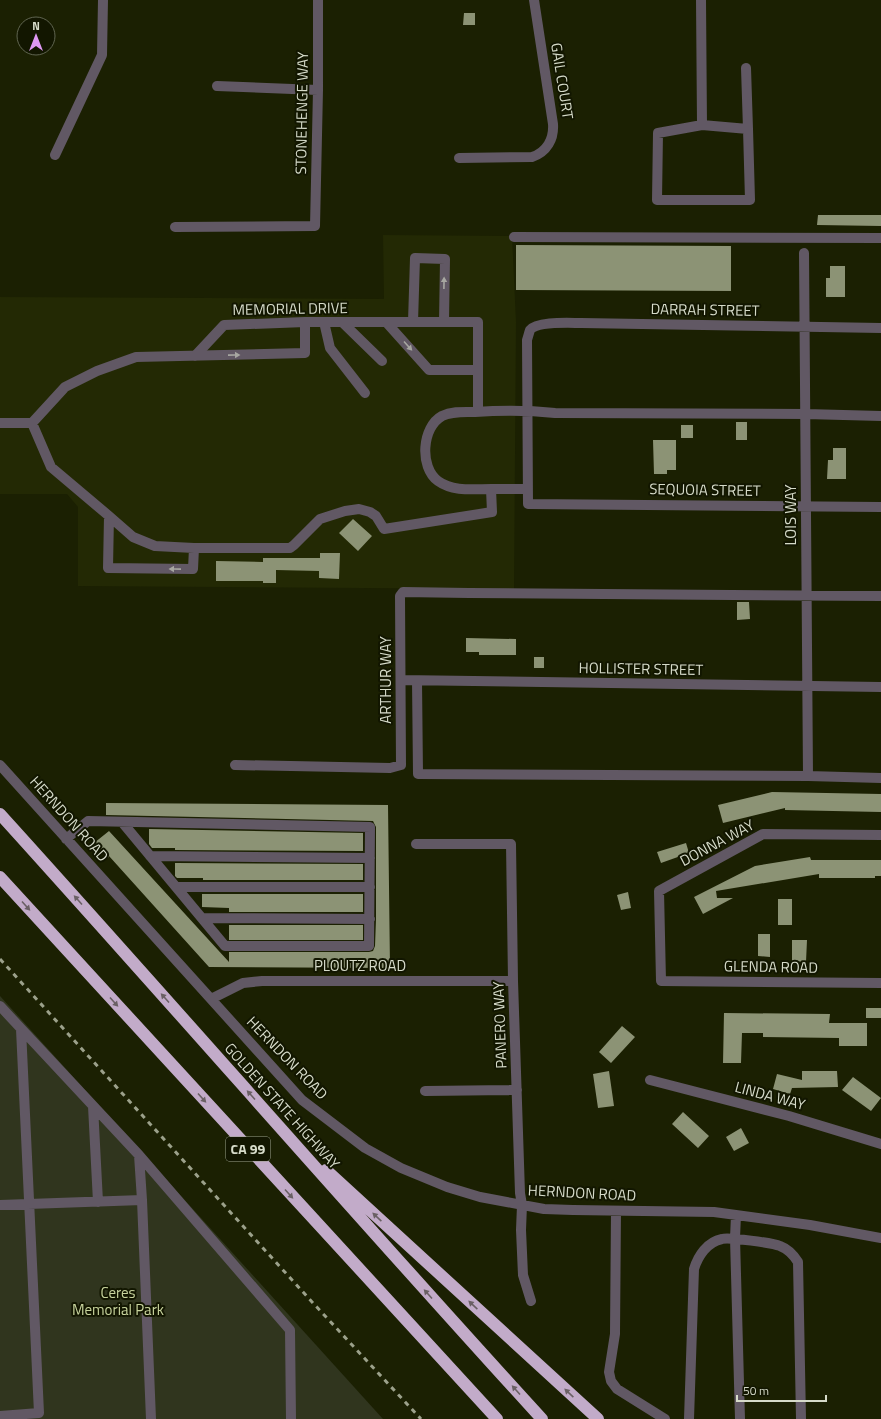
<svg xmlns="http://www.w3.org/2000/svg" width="881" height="1419" font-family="'Titillium Web',sans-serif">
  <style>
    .built { fill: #232904 }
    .green { fill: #30351e }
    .building { fill: #8c9375 }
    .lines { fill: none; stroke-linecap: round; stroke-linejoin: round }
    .minor { stroke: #615864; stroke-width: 10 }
    .highway { stroke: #c2abc9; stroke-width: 12 }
    .rail { stroke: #9ca18b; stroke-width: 3; stroke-dasharray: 5 5; stroke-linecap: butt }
    .oneway { fill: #a7a7a1 }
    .oneway2 { fill: #6a6064 }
    .labels { text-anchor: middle; stroke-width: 4; stroke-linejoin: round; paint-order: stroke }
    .shield { fill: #121600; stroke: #9ba08d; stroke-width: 1 }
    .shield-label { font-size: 14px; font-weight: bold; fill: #d6dbc9 }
    .street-label { font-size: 15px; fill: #d6dbc9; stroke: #121600 }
    .park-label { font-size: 15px; fill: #c8d49d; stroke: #121600 }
  </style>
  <rect width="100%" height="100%" fill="#1b2002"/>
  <path class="built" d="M383,235L512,236L516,322L514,589L78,586V507L67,494H0V297L384,299Z"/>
  <path class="green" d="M0,996L383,1419H0Z"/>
  <path class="building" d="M464,13H475V25H463Z
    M818,215H881V226L817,225Z
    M516,245L731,246V291L516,290Z
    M830,266H845V297H826V278H830Z
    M736,422H747V440H736Z
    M681,425H693V438H681Z
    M653,440H676V470H667V474H654Z
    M833,448H846V479H827L828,460H833Z
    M353,519L372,536L358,551L339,533Z
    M320,553H340L339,579L319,578V571L276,570V583H263V581H216V561L263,562V558H320Z
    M737,602H749L750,619L737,620Z
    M466,638L516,639V655H479V652H466Z
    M534,657H544V668H534Z
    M772,792L881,794V812L785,810V808L723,823L718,805Z
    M106,803L388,805L390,968L209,967L109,856L108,858L94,843L109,831L229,962V952H369L373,951L375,946L376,919V827L373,821L106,815Z
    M149,829L363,833V851L175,850V848H152L149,844Z
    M686,843L689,853L661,863L657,852Z
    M810,857L811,860H881V876H875V878H819V874L716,891L717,898H733L703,914L694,897L755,866Z
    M175,863L363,864V880H203V878H177L175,876Z
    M628,892L631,908L621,910L617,895Z
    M202,894H363V912H229V908L202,907Z
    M778,899H792V925H778Z
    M229,925H363V940H229Z
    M758,934H770V957L758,956Z
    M792,940H807L806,962L792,961Z
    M866,1008H881V1018H866Z
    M724,1013L830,1014L829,1023H867V1046H839V1038L763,1037V1033H742L741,1063H723Z
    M622,1026L635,1037L611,1063L599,1052Z
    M609,1071L614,1106L598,1108L593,1074Z
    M802,1071H837L838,1087L792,1088L790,1094L773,1089L777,1074L802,1080Z
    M853,1077L881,1098L871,1111L842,1090Z
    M683,1112L709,1136L698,1148L672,1124Z
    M741,1128L749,1143L734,1151L726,1137Z"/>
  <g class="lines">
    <path class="minor" d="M701,0L702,125L748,129L746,68
      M217,86L318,90
      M702,125L658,133L657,200H750L748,129
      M55,155L102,55L103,0
      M459,158L532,157C547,152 554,139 553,124L534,0
      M175,227L315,226L318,90V0
      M514,237L881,238
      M804,253L808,776
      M324,322L330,348L365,393
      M342,322L382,361
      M386,322L429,370H478
      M413,322L415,258L445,259L444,322
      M881,328L581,323C569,323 537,321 530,330C529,333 528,337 527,340L528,504L881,507
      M195,356L224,325L305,322H478V412
      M0,423H32L65,387L97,371L136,357L305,353V322
      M32,423L51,467L109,516L133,537L155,546L194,548H290L294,545L320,519L345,511L359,509L370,512L376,516L384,529L492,512L491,489C474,489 453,492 438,481C419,467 422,427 442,416C452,411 464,412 475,412C502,410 528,410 555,413L806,414L881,416
      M491,489H527
      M109,516L108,568L193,569L194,548
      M401,680L881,687
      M417,681L418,774L808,776L881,778
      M0,765L302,1100L365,1148L401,1168L447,1187L480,1197L544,1209L573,1210L714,1212L810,1225L881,1238
      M235,765L390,768L401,765L400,596L403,592L469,593L881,596
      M881,835L763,834L659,891L661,981L881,983
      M66,839L88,821L370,827L369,946H225L122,822
      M416,844H511L513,981L520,1193L522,1205L521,1230L523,1275L531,1301
      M150,856L370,858
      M176,887H370
      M202,918L370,919
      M211,999L243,983L262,981H513
      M0,1006L139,1155L142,1200
      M650,1080L789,1116L881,1144
      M425,1091L517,1090
      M93,1106L98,1202
      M139,1155L290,1330L291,1419
      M0,1205L142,1200L151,1419
      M616,1211L615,1334L609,1372L611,1381L617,1389L665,1419
      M736,1215L735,1238L740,1419
      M0,1416L39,1413L21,1029
      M689,1419L694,1269C698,1256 707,1242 722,1239C729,1237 773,1243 780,1246C788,1249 793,1254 798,1262L801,1419"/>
    <path class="highway" d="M0,814C182,1015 359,1219 542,1419
      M0,877L497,1419
      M326,1170L598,1419"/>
    <path class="rail" d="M0,959L313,1303L421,1419"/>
  </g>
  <defs><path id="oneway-solid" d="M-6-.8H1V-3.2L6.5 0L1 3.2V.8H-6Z"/></defs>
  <g class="oneway">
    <use href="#oneway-solid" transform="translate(444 283) rotate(-89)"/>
    <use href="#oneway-solid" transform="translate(408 346) rotate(48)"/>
    <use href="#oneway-solid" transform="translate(234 355) rotate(-1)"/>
    <use href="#oneway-solid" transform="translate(175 569) rotate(-179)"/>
  </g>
  <g class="oneway2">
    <use href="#oneway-solid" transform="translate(78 900) rotate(-132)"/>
    <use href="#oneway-solid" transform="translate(26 906) rotate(48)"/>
    <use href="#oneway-solid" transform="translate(165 998) rotate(-132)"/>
    <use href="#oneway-solid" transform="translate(114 1002) rotate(48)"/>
    <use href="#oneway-solid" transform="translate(251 1095) rotate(-132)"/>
    <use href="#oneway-solid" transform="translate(202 1098) rotate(48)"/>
    <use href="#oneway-solid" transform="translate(289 1194) rotate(48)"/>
    <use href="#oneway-solid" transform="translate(377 1217) rotate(-137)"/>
    <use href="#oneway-solid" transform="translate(428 1294) rotate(-132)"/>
    <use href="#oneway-solid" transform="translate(473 1305) rotate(-137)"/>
    <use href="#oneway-solid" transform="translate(516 1390) rotate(-132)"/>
    <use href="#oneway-solid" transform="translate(569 1393) rotate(-137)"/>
  </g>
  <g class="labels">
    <rect class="shield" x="226" y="1137" width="44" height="24" rx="3"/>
    <g class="shield-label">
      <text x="248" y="1154">CA 99</text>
    </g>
    <g class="street-label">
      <text transform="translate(562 81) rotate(81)" y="5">GAIL COURT</text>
      <text transform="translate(302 113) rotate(-89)" y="5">STONEHENGE WAY</text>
      <text transform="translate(290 309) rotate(-1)" y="5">MEMORIAL DRIVE</text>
      <text transform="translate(705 310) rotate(1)" y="5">DARRAH STREET</text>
      <text transform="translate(705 490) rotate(1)" y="5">SEQUOIA STREET</text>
      <text transform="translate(791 515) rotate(-90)" y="5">LOIS WAY</text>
      <text transform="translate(641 669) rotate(1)" y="5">HOLLISTER STREET</text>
      <text transform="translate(386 680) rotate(-90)" y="5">ARTHUR WAY</text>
      <text transform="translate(69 819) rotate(48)" y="5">HERNDON ROAD</text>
      <text transform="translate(717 843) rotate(-28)" y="5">DONNA WAY</text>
      <text x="360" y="971">PLOUTZ ROAD</text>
      <text transform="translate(771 967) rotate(1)" y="5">GLENDA ROAD</text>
      <text transform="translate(500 1025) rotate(-92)" y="5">PANERO WAY</text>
      <text transform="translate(287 1058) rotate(46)" y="5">HERNDON ROAD</text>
      <text transform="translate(770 1096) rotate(15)" y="5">LINDA WAY</text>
      <text transform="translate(282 1106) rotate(48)" y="5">GOLDEN STATE HIGHWAY</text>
      <text transform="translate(582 1193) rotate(3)" y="5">HERNDON ROAD</text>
    </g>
    <g class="park-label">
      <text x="118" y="1298">Ceres<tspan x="118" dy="17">Memorial Park</tspan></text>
    </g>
  </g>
  <g transform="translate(36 36)"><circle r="19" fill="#121600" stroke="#606550"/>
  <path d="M0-3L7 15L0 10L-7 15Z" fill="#de98f2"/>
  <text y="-6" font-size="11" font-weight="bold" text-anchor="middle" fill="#d6dbc9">N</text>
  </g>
  <path d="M737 1395v6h89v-6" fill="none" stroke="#d6dbc9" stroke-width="2"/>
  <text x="743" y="1395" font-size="12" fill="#d6dbc9" stroke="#121600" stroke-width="3" paint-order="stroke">50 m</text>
</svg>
